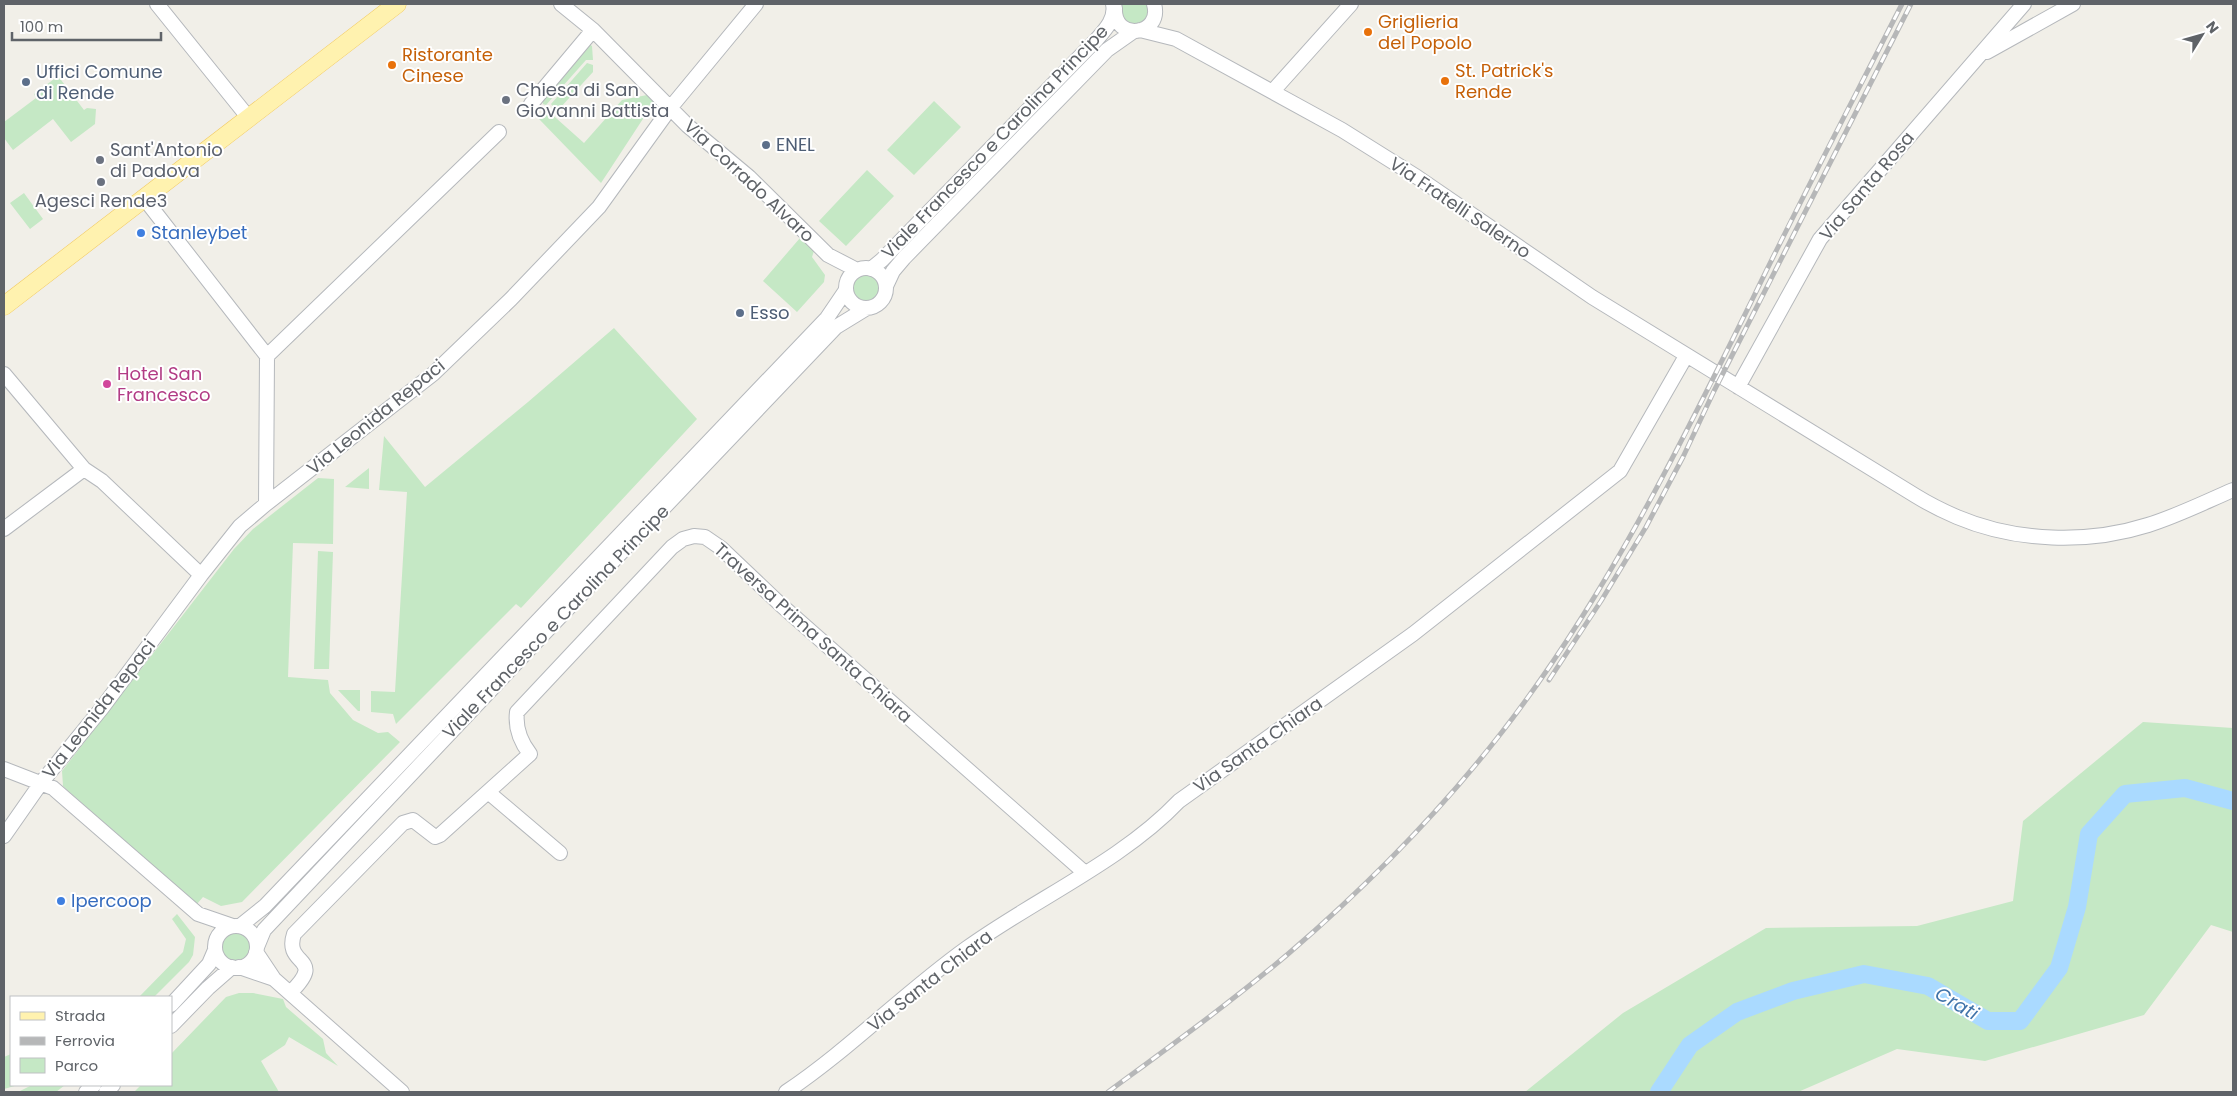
<svg xmlns="http://www.w3.org/2000/svg" width="2237" height="1096" font-family="Poppins,sans-serif">
  <style>
    .green { fill: #c5e8c5 }
    .lines { fill: none; stroke-linecap: round; stroke-linejoin: round }
    .river { stroke: #aadaff; stroke-width: 18 }
    .minor-casing { stroke: #b5b8bc; stroke-width: 16 }
    .major-casing { stroke: #f2c960; stroke-width: 19 }
    .minor { stroke: #fff; stroke-width: 14 }
    .major { stroke: #fff2af; stroke-width: 18 }
    .rail-casing { stroke: #b6b7b8; stroke-width: 5 }
    .rail { stroke: #fff; stroke-width: 3; stroke-dasharray: 9; stroke-linecap: butt }
    .food-dot { fill: #e8710a; stroke: #fff; stroke-width: 2 }
    .service-dot { fill: #5c6f8a; stroke: #fff; stroke-width: 2 }
    .worship-dot { fill: #6b7280; stroke: #fff; stroke-width: 2 }
    .shop-dot { fill: #3f7fe0; stroke: #fff; stroke-width: 2 }
    .hotel-dot { fill: #d1479c; stroke: #fff; stroke-width: 2 }
    .labels { text-anchor: middle; stroke-width: 4; stroke-linejoin: round; paint-order: stroke }
    .food-label { font-size: 18px; fill: #c56008; stroke: #fff; text-anchor: start }
    .service-label { font-size: 18px; fill: #4e5e75; stroke: #fff; text-anchor: start }
    .worship-label { font-size: 18px; fill: #5b616d; stroke: #fff; text-anchor: start }
    .street-label { font-size: 18px; fill: #5f6368; stroke: #fff }
    .shop-label { font-size: 18px; fill: #366cbe; stroke: #fff; text-anchor: start }
    .hotel-label { font-size: 18px; fill: #b23c85; stroke: #fff; text-anchor: start }
    .water-label { font-size: 19px; font-style: italic; fill: #4174aa; stroke: #fff }
  </style>
  <rect width="100%" height="100%" fill="#f1efe8"/>
  <path class="green" d="M1122,4H1149L1147,20C1137,26 1129,25 1122,16Z
    M588,43L592,46L593,60H586L546,105L543,104V95Z
    M587,63L593,65V72L560,108H554L551,104Z
    M58,76L84,110L87,108L96,109L95,124L71,142L53,119L13,150L4,138V122L36,98L34,94Z
    M647,95L654,102L601,183L539,119L547,110L584,143L622,100Z
    M934,101L961,127L914,175L887,150Z
    M867,170L894,196L846,246L819,221Z
    M24,193L43,219L30,229L10,203Z
    M800,238L814,251L812,257L825,275L824,282L797,312L763,281Z
    M850 288a15 15 0 1 1 30 0a15 15 0 1 1-30 0Z
    M614,328L697,419L521,608L516,604L396,724L393,714L371,712V691L395,692L407,492L379,490L384,436L425,487L528,402Z
    M369,468V489L345,487Z
    M318,478L334,479L333,544L293,543L288,677L328,680L330,693L353,720L378,733L388,732L400,742L242,902L221,906L203,897L197,904L67,790L63,786L62,771L234,549L253,529Z
    M318,551L333,552L329,669H314Z
    M338,690H360V711H358Z
    M2143,722L2233,728V932L2211,925L2144,1015L1985,1061L1897,1049L1798,1092H1525L1623,1013L1766,928L1917,926L2013,901L2023,821Z
    M177,914L195,937L193,955L189,962L154,997H139L183,952L186,939L172,919Z
    M221 948a15 15 0 1 1 30 0a15 15 0 1 1-30 0Z
    M239,993H253L283,999L286,1007L323,1039L326,1053L338,1066L289,1037L285,1045L261,1061L279,1092H134L141,1085H171V1054L226,997Z
    M11,1054V1085H18L4,1089V1057Z
    M32,1085H65L56,1092H18Z"/>
  <g class="lines">
    <path class="river" d="M1659,1092L1690,1045L1737,1012L1793,991L1864,974L1928,986L1988,1021H2020L2059,968L2077,907L2089,834L2125,794L2185,788L2233,801"/>
    <defs>
      <path id="minor" d="M157,4L248,117
        M561,4L593,30L688,126L749,177L828,255L857,270
        M1115,8C1113,42 1163,36 1154,4
        M1140,30L1176,39L1342,130L1417,177L1592,297L1916,496C1929,504 1943,511 1957,517C2016,542 2088,544 2148,525C2177,516 2205,502 2233,490
        M1987,52L2073,4
        M1273,91L1351,4
        M531,104L593,30
        M144,198L267,356L266,504
        M846 288a20 20 0 1 1 40 0a20 20 0 1 1-40 0Z
        M871,269L882,260L1097,39C1106,29 1116,18 1113,4
        M886,286L893,271L904,258L1107,50L1134,31
        M267,356L499,132
        M4,374L84,469L102,481L201,575
        M1738,387L1820,239L2024,4
        M4,529L84,469
        M4,769L53,788L198,914L233,926
        M488,792L560,853
        M4,836L41,783L102,708L201,575L240,526L266,504L433,374L511,299L599,207L671,107L756,4
        M240,926L265,906L827,318L846,290
        M215 947a21 21 0 1 1 42 0a21 21 0 1 1-42 0Z
        M257,947L264,930L535,643L836,327L867,308
        M256,952L274,979L402,1092
        M239,967L274,979
        M290,993C328,956 283,967 294,934L403,823L413,820L435,837L440,835L530,754C520,741 515,728 517,712L672,547L683,539L694,536L705,537L721,548L781,605L1085,873
        M171,1005L209,964L215,950
        M171,1026L208,988L232,967
        M86,1092L94,1085
        M106,1092L113,1085
        M786,1092C850,1049 904,993 967,948C1035,899 1122,861 1179,801L1413,634L1620,471L1686,356"/>
      <path id="major" d="M4,306L397,4"/>
    </defs>
    <use href="#minor" class="minor-casing"/>
    <use href="#major" class="major-casing"/>
    <use href="#minor" class="minor"/>
    <use href="#major" class="major"/>
    <defs>
      <path id="rail" d="M1549,680L1601,601L1646,527L1683,457L1714,391L1911,4
        M1108,1092C1169,1047 1230,1003 1288,954C1366,887 1439,813 1502,732C1605,599 1679,448 1753,298C1801,199 1852,102 1902,4"/>
    </defs>
    <use href="#rail" class="rail-casing"/>
    <use href="#rail" class="rail"/>
  </g>
  <g class="food-dot">
    <circle cx="1368" cy="32" r="5"/>
    <circle cx="392" cy="65" r="5"/>
    <circle cx="1445" cy="81" r="5"/>
  </g>
  <g class="service-dot">
    <circle cx="26" cy="82" r="5"/>
    <circle cx="766" cy="145" r="5"/>
    <circle cx="740" cy="313" r="5"/>
  </g>
  <g class="worship-dot">
    <circle cx="506" cy="100" r="5"/>
    <circle cx="100" cy="160" r="5"/>
    <circle cx="101" cy="182" r="5"/>
  </g>
  <g class="shop-dot">
    <circle cx="141" cy="233" r="5"/>
    <circle cx="61" cy="901" r="5"/>
  </g>
  <circle class="hotel-dot" cx="107" cy="384" r="5"/>
  <g class="labels">
    <g class="food-label">
      <text x="1378" y="28">Griglieria<tspan x="1378" dy="21">del Popolo</tspan></text>
      <text x="402" y="61">Ristorante<tspan x="402" dy="21">Cinese</tspan></text>
      <text x="1455" y="77">St. Patrick's<tspan x="1455" dy="21">Rende</tspan></text>
    </g>
    <g class="service-label">
      <text x="36" y="78">Uffici Comune<tspan x="36" dy="21">di Rende</tspan></text>
      <text x="776" y="151">ENEL</text>
      <text x="750" y="319">Esso</text>
    </g>
    <g class="worship-label">
      <text x="516" y="96">Chiesa di San<tspan x="516" dy="21">Giovanni Battista</tspan></text>
      <text x="110" y="156">Sant'Antonio<tspan x="110" dy="21">di Padova</tspan></text>
      <text x="101" y="207" text-anchor="middle">Agesci Rende3</text>
    </g>
    <g class="street-label">
      <text transform="translate(995 142) rotate(-46)" y="6">Viale Francesco e Carolina Principe</text>
      <text transform="translate(749 181) rotate(43)" y="6">Via Corrado Alvaro</text>
      <text transform="translate(1867 186) rotate(-50)" y="6">Via Santa Rosa</text>
      <text transform="translate(1460 208) rotate(34)" y="6">Via Fratelli Salerno</text>
      <text transform="translate(376 417) rotate(-39)" y="6">Via Leonida Repaci</text>
      <text transform="translate(556 622) rotate(-46)" y="6">Viale Francesco e Carolina Principe</text>
      <text transform="translate(813 633) rotate(42)" y="6">Traversa Prima Santa Chiara</text>
      <text transform="translate(99 709) rotate(-52)" y="6">Via Leonida Repaci</text>
      <text transform="translate(1258 745) rotate(-35)" y="6">Via Santa Chiara</text>
      <text transform="translate(930 981) rotate(-38)" y="6">Via Santa Chiara</text>
    </g>
    <g class="shop-label">
      <text x="151" y="239">Stanleybet</text>
      <text x="71" y="907">Ipercoop</text>
    </g>
    <g class="hotel-label">
      <text x="117" y="380">Hotel San<tspan x="117" dy="21">Francesco</tspan></text>
    </g>
    <g class="water-label">
      <text transform="translate(1957 1003) rotate(30)" y="7">Crati</text>
    </g>
  </g>
  <rect width="2237" height="1096" fill="none" stroke="#5f6368" stroke-width="10"/>
  <rect x="10" y="996" width="162" height="90" fill="#ffffff" stroke="#bfc1c3"/>
  <rect x="20" y="1012" width="25" height="8" fill="#fff2af" stroke="#bfc1c3"/>
  <text x="55" y="1021" font-size="15" fill="#5f6368">Strada</text>
  <rect x="20" y="1037" width="25" height="8" fill="#b6b7b8" stroke="#bfc1c3"/>
  <text x="55" y="1046" font-size="15" fill="#5f6368">Ferrovia</text>
  <rect x="20" y="1058" width="25" height="15" fill="#c5e8c5" stroke="#bfc1c3"/>
  <text x="55" y="1071" font-size="15" fill="#5f6368">Parco</text>
  <g transform="translate(2202 35) rotate(53)" stroke="#ffffff" stroke-width="4" paint-order="stroke">
  <path d="M0-4L9 19L0 12L-9 19Z" fill="#5f6368"/>
  <text y="-8" font-size="14" font-weight="bold" text-anchor="middle" fill="#5f6368">N</text>
  </g>
  <path d="M12 32v8h149v-8" fill="none" stroke="#5f6368" stroke-width="2.5"/>
  <text x="20" y="32" font-size="15" fill="#5f6368" stroke="#ffffff" stroke-width="4" paint-order="stroke">100 m</text>
</svg>
